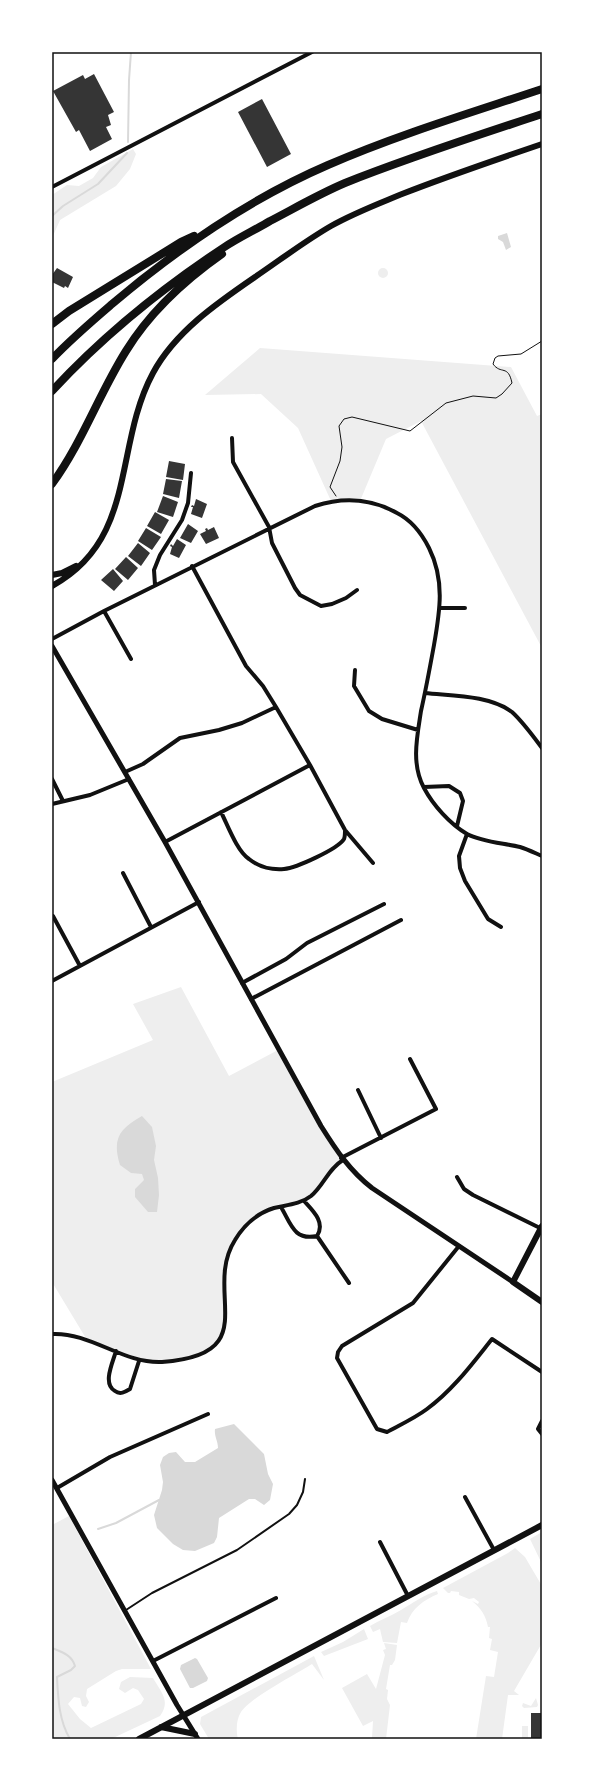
<svg xmlns="http://www.w3.org/2000/svg" width="594" height="1791" font-family="'Space Grotesk',sans-serif">
  <style>
    .green { fill: #eee }
    .water { fill: #d9d9d9 }
    .lines { fill: none; stroke-linecap: round; stroke-linejoin: round }
    .stream { stroke: #d9d9d9; stroke-width: 2 }
    .building { fill: #353535 }
    .path { stroke: #111; stroke-width: 1 }
    .service { stroke: #111; stroke-width: 2 }
    .minor { stroke: #111; stroke-width: 4 }
    .tertiary { stroke: #111; stroke-width: 5 }
    .secondary { stroke: #111; stroke-width: 6 }
    .motorway { stroke: #111; stroke-width: 8 }
    .neatline { fill: none; stroke: #111; stroke-width: 1.5 }
  </style>
  <rect width="100%" height="100%" fill="#fff"/>
  <path class="green" d="M133,149L136,154L130,169L116,186L60,220L52,238V195L67,185L79,186L93,178L101,167Z
    M378 273a5 5 0 1 1 10 0a5 5 0 1 1-10 0Z
    M260,348L511,367L537,416L542,414V648L421,421L386,439L360,501H331L298,428L261,394L205,395Z
    M181,987L229,1076L278,1050L343,1160L319,1187L304,1201L263,1213L242,1230L225,1265V1326L213,1347L194,1356L151,1362L87,1340L52,1282V1082L153,1040L133,1004Z
    M69,1516L151,1669H122L116,1671L87,1689L86,1696L89,1702L86,1707L82,1706L80,1698L74,1697L68,1704L80,1719L91,1728L141,1704L144,1699L138,1690L133,1688L125,1693L119,1689L121,1682L130,1677L153,1678C161,1692 171,1701 160,1716L111,1739H55L52,1731V1525Z
    M542,1532V1564L530,1539Z
    M515,1548L525,1557L542,1586V1643L514,1691L519,1695H508L502,1739H476L486,1676L494,1677L498,1652L490,1650L492,1639L489,1638L490,1627H488C486,1616 481,1608 472,1601L478,1604L479,1602L474,1598L469,1599L459,1595V1592L451,1591L450,1593H448L443,1588L508,1553Z
    M437,1591L438,1594C424,1600 412,1608 407,1623L401,1622L397,1643L383,1642L380,1629L373,1632L370,1626C380,1620 391,1616 401,1610C413,1603 423,1595 437,1591Z
    M364,1629L368,1639L324,1656L321,1652L343,1642Z
    M384,1643L397,1645L395,1660L392,1665H390L386,1689L388,1690L387,1699L390,1705L386,1739L372,1738L373,1721L363,1726L342,1688L367,1674L376,1689L385,1655L383,1650L386,1649Z
    M314,1656L324,1680L312,1664C296,1674 250,1698 241,1712C236,1720 236,1731 238,1739H209L200,1724L201,1717Z
    M536,1698L538,1705L537,1707L524,1708L522,1706L523,1703L531,1706Z
    M522,1726H528V1739H522Z"/>
  <path class="water" d="M507,233L511,247L506,250L503,242L498,239V236Z
    M142,1116L152,1127L156,1146L154,1160L158,1178L159,1195L157,1212H148L135,1197V1189L144,1180L142,1174L131,1173L120,1165C112,1139 119,1129 142,1116Z
    M234,1424L264,1454L268,1474L273,1484L270,1500L264,1505L255,1499H249L219,1518L217,1537L214,1543L195,1551L183,1550L173,1544L157,1528L154,1515L162,1490L163,1482L160,1465L163,1457L169,1453L176,1452L185,1462H195L218,1448C218,1441 214,1436 215,1429Z
    M195,1658L197,1659L208,1678L207,1681L193,1688H190L180,1669L181,1665Z"/>
  <g class="lines">
    <path class="stream" d="M128,142L129,80L131,52
      M52,216L63,206L98,184L127,153
      M98,1529L116,1523L159,1500
      M52,1648C62,1652 72,1655 75,1666L71,1670L57,1677C58,1698 59,1721 70,1739"/>
  </g>
  <path class="building" d="M94,74L114,112L108,115L111,125L106,127L112,139L90,151L79,130L76,132L53,91L83,75L85,79Z
    M262,99L291,154L267,167L238,112Z
    M57,268L73,277L68,288L65,286L64,288L52,282V275Z
    M169,461L185,464L183,480L166,477Z
    M166,479L182,481L179,498L163,494Z
    M163,496L178,502L173,517L157,512Z
    M196,499L207,504L202,518L191,514L193,507H191L192,505L194,506Z
    M155,512L169,520L161,534L147,526Z
    M188,524L198,531L191,543L180,538Z
    M214,527L219,538L206,544L200,534L206,531L205,529L207,528L208,530Z
    M146,528L161,537L152,550L138,541Z
    M177,539L186,545L179,558L170,554L172,547L170,546L171,544L173,546Z
    M138,543L150,553L141,566L128,556Z
    M126,557L138,568L128,580L115,569Z
    M113,569L123,581L114,591L101,580Z
    M531,1713H542V1739H531Z"/>
  <g class="lines">
    <path class="path" d="M336,496L330,487L340,461L342,447L339,426L344,419L352,417L410,431L446,403L473,396L496,398L502,394L512,383C508,364 501,375 493,364L495,358L498,356L521,354L542,341"/>
    <path class="service" d="M126,1610L152,1593L237,1550L289,1514L297,1505L303,1492L305,1479"/>
    <path class="minor" d="M52,187L312,52
      M232,438L233,462L269,527L272,543L295,588L300,595L321,606L332,604L346,598L357,590
      M192,566L246,666L263,686L276,707L310,765L345,830L373,863
      M155,585L154,570L160,555L182,520L188,503L191,473
      M440,608H465
      M104,611L131,659
      M52,639L104,611L315,506C343,497 370,498 397,513C411,520 422,534 429,548C445,580 440,611 434,645C430,667 426,689 421,711C417,737 411,764 424,788C433,805 450,824 467,834C482,842 503,843 520,847C527,849 535,853 542,856
      M355,670L354,686L369,711L382,719L418,730
      M425,693C452,696 489,695 512,712C523,722 533,736 542,748
      M125,772L143,764L180,738L219,730L242,723L276,707
      M52,779L63,801
      M424,787L449,786L460,793L463,801L457,826
      M52,804L90,795L129,779
      M221,812C228,826 237,851 249,859C259,867 271,870 284,869C296,868 338,849 344,839C345,837 345,833 345,830
      M467,834L459,856L460,868L465,881L488,919L501,927
      M165,842L310,765
      M123,873L151,927
      M53,916L80,966
      M52,981L199,902
      M242,983L286,959L307,943L384,904
      M251,999L401,920
      M358,1090L381,1138
      M341,1158L436,1109L410,1059
      M457,1177L464,1189L473,1195L542,1229
      M304,1201C312,1210 326,1222 317,1236L349,1283
      M281,1207C291,1224 294,1241 317,1236
      M459,1246L413,1303L342,1346L338,1352L337,1358L377,1429L387,1432C400,1425 415,1418 427,1409C453,1390 472,1364 492,1339L542,1372
      M52,1334C91,1332 123,1364 162,1362C266,1355 202,1292 235,1240C244,1225 258,1213 274,1208C287,1205 301,1204 311,1196C324,1185 328,1169 343,1160
      M116,1351C113,1362 102,1384 115,1391C120,1395 125,1392 130,1389L139,1361
      M542,1421L538,1429L542,1434
      M57,1488L110,1457L208,1414
      M465,1497L494,1550
      M380,1542L408,1596
      M153,1661L276,1598"/>
    <path class="tertiary" d="M52,646L165,842L321,1126C336,1150 350,1171 372,1188L513,1282
      M52,1480L177,1705L198,1739"/>
    <path class="secondary" d="M52,575L62,573L76,566
      M52,586C138,539 113,447 153,373C175,332 217,303 255,277C280,260 305,241 331,226C354,213 378,204 402,194C448,176 495,160 542,144
      M542,1226L513,1282L542,1302
      M161,1727L195,1734
      M139,1739L542,1525"/>
    <path class="motorway" d="M52,324L69,311L181,242L194,236
      M52,359C71,339 91,322 112,304C177,249 249,199 328,165C397,135 470,113 542,89
      M52,391C103,336 161,289 223,248C238,238 255,230 270,221C295,208 319,194 345,183C410,157 476,136 542,114
      M52,484C82,443 99,394 126,351C150,312 185,280 222,254"/>
  </g>
  <rect width="594" height="1791" fill="none" stroke="#ffffff" stroke-width="106"/>
  <rect x="53" y="53" width="488" height="1685" class="neatline"/>
</svg>
